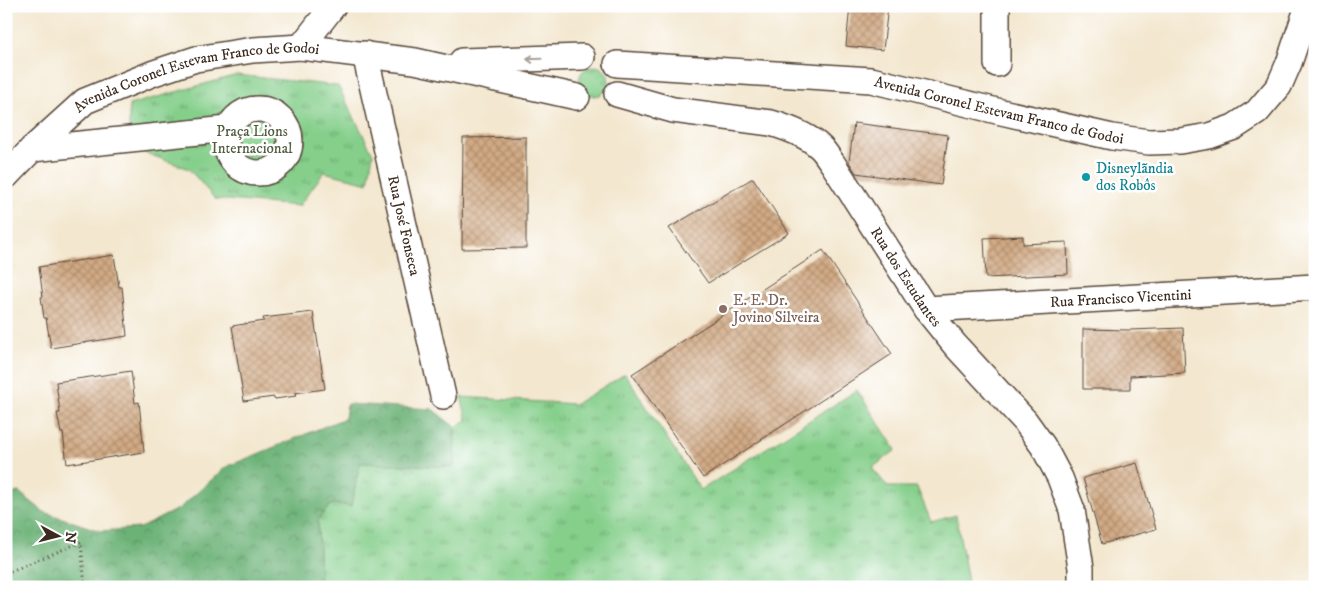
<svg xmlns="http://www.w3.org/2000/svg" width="1321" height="593" font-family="'IM FELL DW Pica',serif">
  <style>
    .grass { fill: url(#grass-tufts); stroke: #607c54 }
    .forest { fill: url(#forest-crowns); stroke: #546e4a }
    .building { fill: url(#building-cross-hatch) }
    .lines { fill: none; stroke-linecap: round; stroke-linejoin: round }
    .minor-casing { stroke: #574639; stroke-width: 28 }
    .path { stroke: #574639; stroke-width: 3; stroke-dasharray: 1 4; stroke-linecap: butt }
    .minor { stroke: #fff; stroke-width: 25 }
    .oneway { stroke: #a79f9a }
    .culture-dot { fill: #0f9aa8; stroke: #fff; stroke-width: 2 }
    .education-dot { fill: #8d6e63; stroke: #fff; stroke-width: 2 }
    .labels { text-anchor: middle; stroke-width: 5; stroke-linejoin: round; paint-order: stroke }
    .street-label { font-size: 15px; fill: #3b2a1e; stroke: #fff }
    .park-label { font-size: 15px; fill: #515c3f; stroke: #fff }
    .culture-label { font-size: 15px; fill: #0d838f; stroke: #fff; text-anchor: start }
    .education-label { font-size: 15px; fill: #785e54; stroke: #fff; text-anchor: start }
  </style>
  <defs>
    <pattern id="grass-tufts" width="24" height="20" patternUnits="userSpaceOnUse" patternTransform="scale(1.25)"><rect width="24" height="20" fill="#85cf8b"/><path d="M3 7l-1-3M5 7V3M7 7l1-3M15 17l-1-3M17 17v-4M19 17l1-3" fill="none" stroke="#6ea871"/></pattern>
    <pattern id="forest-crowns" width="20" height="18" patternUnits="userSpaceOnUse" patternTransform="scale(1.25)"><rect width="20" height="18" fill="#6cb277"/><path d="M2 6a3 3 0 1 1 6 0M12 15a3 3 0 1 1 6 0" fill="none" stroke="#5a9161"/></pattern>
    <pattern id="building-cross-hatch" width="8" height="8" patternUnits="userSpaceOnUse" patternTransform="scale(1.25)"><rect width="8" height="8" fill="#d2aa85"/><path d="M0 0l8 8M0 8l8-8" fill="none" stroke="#ac8b6c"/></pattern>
  </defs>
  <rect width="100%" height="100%" fill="#fff"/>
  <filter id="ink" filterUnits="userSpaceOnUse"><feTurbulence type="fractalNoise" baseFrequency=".02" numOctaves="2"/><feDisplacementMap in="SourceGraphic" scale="10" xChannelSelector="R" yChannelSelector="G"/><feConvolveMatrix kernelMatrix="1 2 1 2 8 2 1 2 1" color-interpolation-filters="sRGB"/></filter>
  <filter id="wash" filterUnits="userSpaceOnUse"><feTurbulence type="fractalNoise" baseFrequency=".0096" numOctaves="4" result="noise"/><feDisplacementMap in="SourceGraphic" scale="20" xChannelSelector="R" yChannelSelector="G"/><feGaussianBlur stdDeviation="1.12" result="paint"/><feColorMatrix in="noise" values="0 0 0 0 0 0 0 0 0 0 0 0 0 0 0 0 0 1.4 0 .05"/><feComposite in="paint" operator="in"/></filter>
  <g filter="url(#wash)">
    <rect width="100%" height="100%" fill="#f3e7cf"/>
    <path class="grass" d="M579 81a15 15 0 1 1 30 0a15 15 0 1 1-30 0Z
      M237,75L338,86L373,154L368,183L324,172L299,206L215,199L189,169L129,147V105Z
      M625,374L701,490L857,390L896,450L872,468L888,487H917L931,522L956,515L969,587H320L318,520L331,504L351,506L359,463L454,467L455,427L467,420L461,397L575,404Z"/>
    <path class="forest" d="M347,404L432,409L455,427L454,467L360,463L351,506L331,504L318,520L320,587H6V495L19,492L44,512L100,531L140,528L180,508L226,467L345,418Z"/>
    <g id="blocks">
      <path class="building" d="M850,6H888L883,50L846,46Z
        M854,123L948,135L941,185L856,173L849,162Z
        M526,137V248L462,249L463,138Z
        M753,178L789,233L708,283L669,228Z
        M1023,236V244L1067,242L1068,274L986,278L984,238Z
        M823,250L892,354L703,478L632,374Z
        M114,255L119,287H122L127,336L51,348L46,318H44L41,297H43L39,267Z
        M313,312L325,389L295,393L296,396L275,399L274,397L244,401L232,326L264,321L263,318Z
        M1183,328L1185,373L1130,376V389H1083V329L1130,330Z
        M131,371L135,403L139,402L144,452L67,464L63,433H61L57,413H60L56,382Z
        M1137,463L1156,529L1102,544L1083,478Z"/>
    </g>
  </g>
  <g filter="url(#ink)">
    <use href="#blocks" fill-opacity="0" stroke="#574639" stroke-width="1"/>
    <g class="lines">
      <defs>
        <g id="minor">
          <path d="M997,6V64"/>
          <path d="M301,47L333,6"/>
          <path id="s1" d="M365,54L443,396"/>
          <path d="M462,61L582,57"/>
          <path id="s2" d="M617,64L871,80L997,111L1112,137L1149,142L1180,141L1209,136L1234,127L1257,112L1279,86L1289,63L1308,6"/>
          <path id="s3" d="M617,94L673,110L771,123C788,128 808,135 821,148C826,153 829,159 833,164L926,309L955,345L1025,421L1043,446L1060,478L1072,510L1081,568V587"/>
          <circle cx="258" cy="141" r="32"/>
          <path d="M32,149L228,129"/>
          <path id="s4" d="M6,176L32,149L85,101L154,73L196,59L253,50L301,47L415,61L577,97"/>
          <path id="s5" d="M926,309L1315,287"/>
        </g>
      </defs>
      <use href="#minor" class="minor-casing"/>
      <path class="path" d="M6,573L81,542L85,587"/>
      <use href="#minor" class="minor"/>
    </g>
    <defs><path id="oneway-shaft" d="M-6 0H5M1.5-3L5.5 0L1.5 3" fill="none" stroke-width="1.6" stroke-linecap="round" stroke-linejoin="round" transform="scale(1.25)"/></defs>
    <use class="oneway" href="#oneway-shaft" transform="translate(534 59) rotate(178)"/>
  </g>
  <circle class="culture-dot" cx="1086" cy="177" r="5"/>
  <circle class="education-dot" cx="723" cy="309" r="5"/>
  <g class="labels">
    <g class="street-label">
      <text dy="5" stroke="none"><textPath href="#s4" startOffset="224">Avenida Coronel Estevam Franco de Godoi</textPath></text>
      <text dy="5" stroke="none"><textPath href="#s2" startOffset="386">Avenida Coronel Estevam Franco de Godoi</textPath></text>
      <text dy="5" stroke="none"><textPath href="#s1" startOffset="176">Rua José Fonseca</textPath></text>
      <text dy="5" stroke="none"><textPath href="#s3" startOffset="368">Rua dos Estudantes</textPath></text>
      <text dy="5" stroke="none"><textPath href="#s5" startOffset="195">Rua Francisco Vicentini</textPath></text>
    </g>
    <g class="park-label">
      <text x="252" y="136">Praça Lions<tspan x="252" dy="17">Internacional</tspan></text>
    </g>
    <g class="culture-label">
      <text x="1096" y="173">Disneylãndia<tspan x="1096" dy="17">dos Robôs</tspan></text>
    </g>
    <g class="education-label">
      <text x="733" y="305">E. E. Dr.<tspan x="733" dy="17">Jovino Silveira</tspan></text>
    </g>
  </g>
  <rect width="1321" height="593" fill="none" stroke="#fff" stroke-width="25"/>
  <g transform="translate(58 536) rotate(97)" stroke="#ffffff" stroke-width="4" paint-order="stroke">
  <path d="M0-4L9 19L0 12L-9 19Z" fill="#3b2a1e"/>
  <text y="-8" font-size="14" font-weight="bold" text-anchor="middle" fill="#3b2a1e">N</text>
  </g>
</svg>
